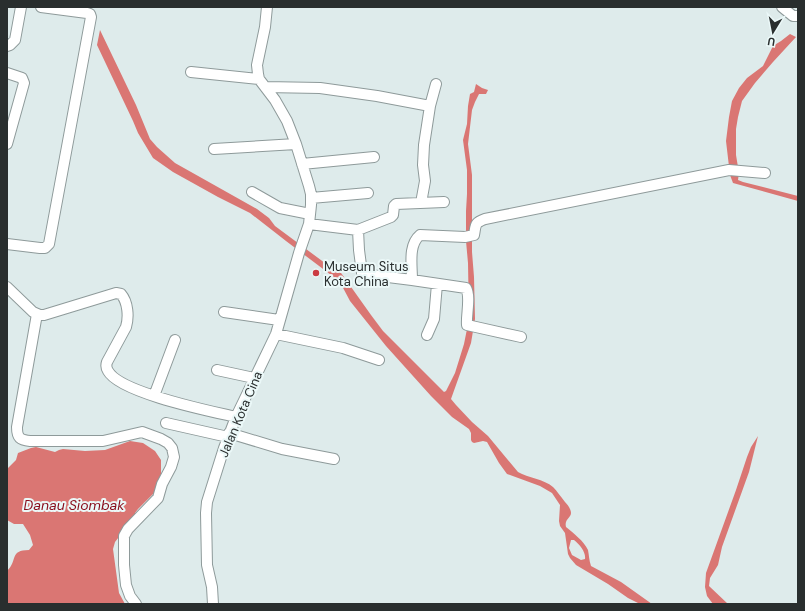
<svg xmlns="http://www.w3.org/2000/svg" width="805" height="611" font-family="'DM Sans',sans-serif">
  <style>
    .water { fill: #da7673; fill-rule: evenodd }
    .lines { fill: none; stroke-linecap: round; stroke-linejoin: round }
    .minor-casing { stroke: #8e9a9a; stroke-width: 12 }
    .minor { stroke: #fff; stroke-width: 10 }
    .poi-dot { fill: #cb3b42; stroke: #ebf8f8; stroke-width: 1.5 }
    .labels { text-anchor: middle; stroke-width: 4; stroke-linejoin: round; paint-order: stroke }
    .poi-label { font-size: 13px; fill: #292e2e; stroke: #ebf8f8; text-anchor: start }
    .street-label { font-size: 13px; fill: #292e2e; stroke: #ebf8f8 }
    .water-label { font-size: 14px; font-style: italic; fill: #890e1d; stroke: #ebf8f8 }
  </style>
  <rect width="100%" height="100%" fill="#deebeb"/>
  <path class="water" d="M100,30L136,105L150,139L157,147L175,163L257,209L269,218L275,226L333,269L341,273L344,277L371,315L383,331L444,392L446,391L455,373L464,344L469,319L468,263L466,241V211L467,194V170L463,140L467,124L468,106L470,94L474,92L476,84L482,88L488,90L486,94H479L475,102L472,110L468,144L472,175V252L474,277L475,319L471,343L451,399L456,405L472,422L488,436L518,472C528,478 544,479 553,487C557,491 561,497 565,502C567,504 571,509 571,513C571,518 564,519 566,527C573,533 584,541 588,550C589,555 589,560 591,566L621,582L652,604H640L628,598L608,584L576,565L570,558L568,554L565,533L560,526L559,521L560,505L552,493L540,486L507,474L499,463L487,442L483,441L474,443L472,442L471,440V433L469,429L452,417L431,396L386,346L350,301L341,284L335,278L286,241L250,213L218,197L173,172L153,158L138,133L133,121L97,45ZM571,540H574C580,545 586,552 585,559L581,560L572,555L569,548Z
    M790,34L796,37L773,62L755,83L742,101L738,117L736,129V155L739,173L738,180L743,182L798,196V201L733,183L730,175L726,141L729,117L732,101L739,88L747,78L763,66L773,46L781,41Z
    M758,436L749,472L722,547L718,565L710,578L709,586L728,604H713L707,596L705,587L706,573L736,490L747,457L751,447Z
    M130,441L143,443L155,451L161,460V474L159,485L156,491L138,509L135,513V516L115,542L113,549L119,593L125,604H7V571C18,561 9,550 29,550L33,545L30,535L23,524H14L7,520V469L16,460L18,453L31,448L36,447L55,452L59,450L63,449L85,451L105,450Z"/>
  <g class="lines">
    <defs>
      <path id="minor" d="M782,7L793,16H798
        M7,46L10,45L15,40L21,7
        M191,72L259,79
        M7,73L22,78L24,83L7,144
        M265,87L320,88L377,96L430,106
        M214,149L296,144
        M302,164L374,157
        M252,192L280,208L310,214
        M311,198L368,193
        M421,203L425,181L423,165L424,145L430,106L436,84
        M309,224L358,230L391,217L393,215L394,206L396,204L444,202
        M358,230L359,250L362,273L364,274L412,280L466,288C471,297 466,315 467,325L521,337
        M7,244L40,248H45L49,244L91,17L90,14L87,13L41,7
        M412,280C412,265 408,245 420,235L465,237L474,235C476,225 474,223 485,219L729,170L765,173
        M7,287L33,312L40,315H44L116,293L121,294C128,302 129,317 126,327L107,362C106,365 106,368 108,371C120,393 210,411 236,417
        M224,312L279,320
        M37,314L17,427C17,438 20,440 30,441H103L142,432L161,439L168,443L172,448L174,457L171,467L162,484L158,498L128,529L124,536V565L126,585L130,596L136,604
        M276,334L343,348L379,360
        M427,335L434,319L437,284
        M217,370L254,378
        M154,396L175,340
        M166,423L228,437
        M229,433L282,449L334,459
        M213,604L212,587L207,565L206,513L207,502L224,448L236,417L276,334L299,253L309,224L311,205V194L309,186L296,144L287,121L275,100L259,79L258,74L257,65L265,27L267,7"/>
    </defs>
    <use href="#minor" class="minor-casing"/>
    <use href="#minor" class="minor"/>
  </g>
  <circle class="poi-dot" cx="316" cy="273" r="4"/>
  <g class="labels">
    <g class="poi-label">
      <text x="324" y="271">Museum Situs<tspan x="324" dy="15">Kota China</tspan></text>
    </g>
    <g class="street-label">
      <text transform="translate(240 414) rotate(-67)" y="5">Jalan Kota Cina</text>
    </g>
    <g class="water-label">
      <text x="74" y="510">Danau Siombak</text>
    </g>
  </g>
  <rect width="805" height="611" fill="none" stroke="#292e2e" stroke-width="16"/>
  <g transform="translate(773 32) rotate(190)" stroke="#ebf8f8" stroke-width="3" paint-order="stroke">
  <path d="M0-3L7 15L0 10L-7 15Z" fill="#292e2e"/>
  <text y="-6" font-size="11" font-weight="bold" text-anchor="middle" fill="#292e2e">U</text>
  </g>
</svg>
